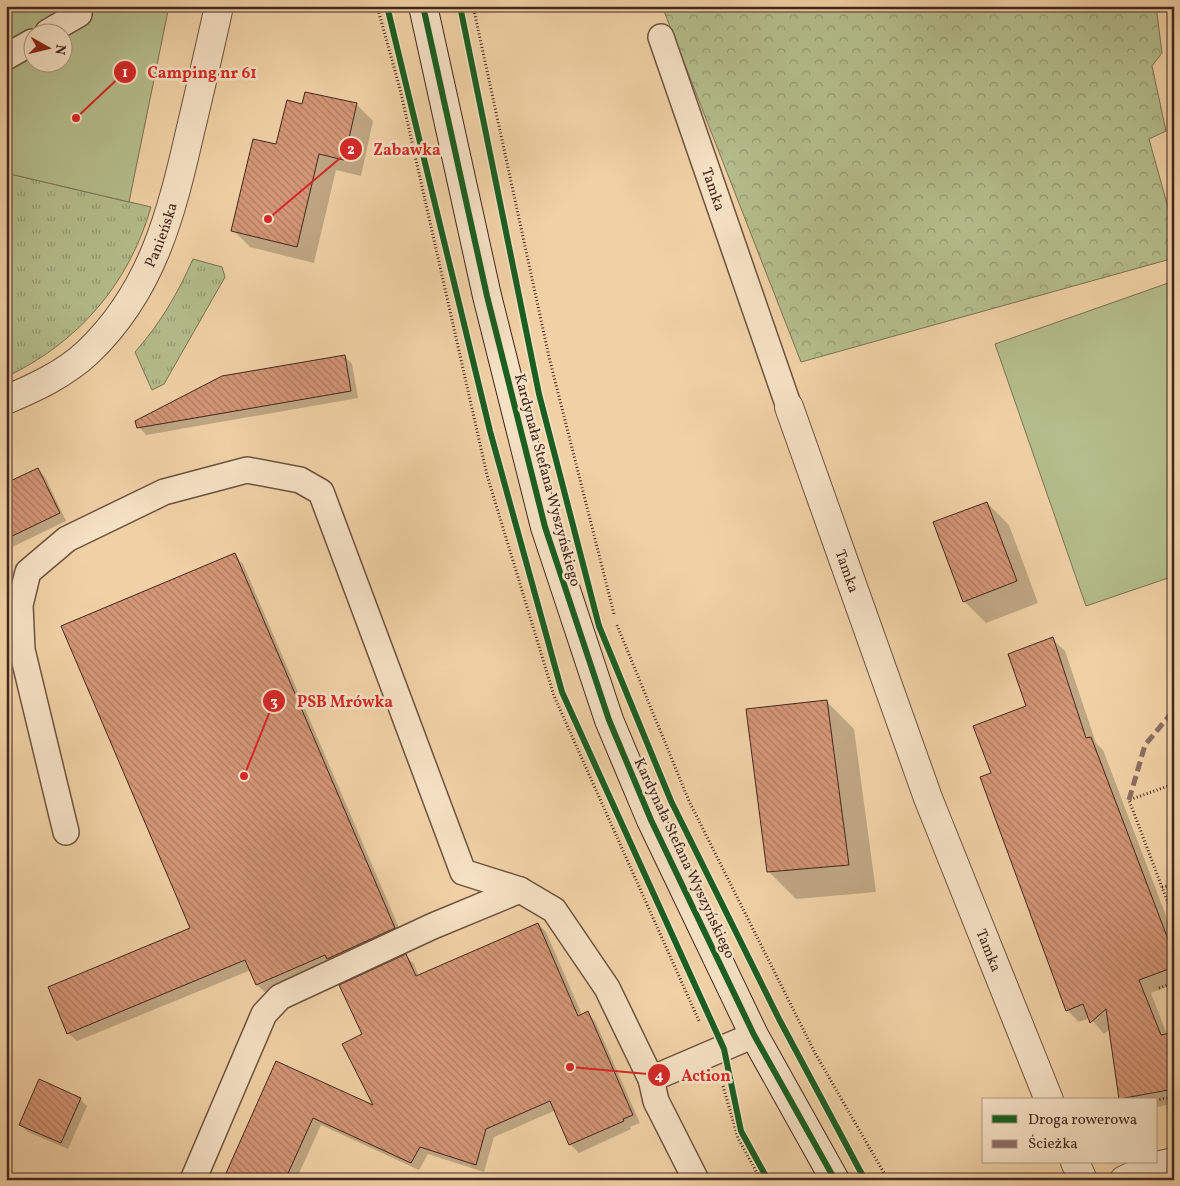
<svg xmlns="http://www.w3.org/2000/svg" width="1180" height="1186" font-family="Vollkorn,serif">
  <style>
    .grass { fill: url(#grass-tufts); stroke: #7c7254 }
    .forest { fill: url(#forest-crowns); stroke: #7c7254 }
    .park { fill: #b4bd8b; stroke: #7c7254; fill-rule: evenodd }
    .shadow { fill: #0003 }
    .building { fill: url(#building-back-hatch); stroke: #43271d }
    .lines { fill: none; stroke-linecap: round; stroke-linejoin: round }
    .lane-casing { stroke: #6e523f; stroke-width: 28 }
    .street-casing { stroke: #6e523f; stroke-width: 30 }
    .secondary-casing { stroke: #43271d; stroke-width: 30 }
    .path { stroke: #43271d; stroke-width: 3; stroke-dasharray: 1 2.5; stroke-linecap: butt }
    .lane { stroke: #f5e1c4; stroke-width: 25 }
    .street { stroke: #f5e1c4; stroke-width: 28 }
    .secondary { stroke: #f5e1c4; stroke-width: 28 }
    .quiet { stroke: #8d6e63; stroke-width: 5; stroke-dasharray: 10 5; stroke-linecap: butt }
    .cycleway-casing { stroke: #f5e1c4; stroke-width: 9 }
    .cycleway { stroke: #1b5e20; stroke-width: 6 }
    .labels { text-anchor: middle; stroke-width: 5; stroke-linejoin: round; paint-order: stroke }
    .street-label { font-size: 15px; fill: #43271d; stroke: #f5e1c4 }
    .leader { fill: none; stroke: #d62828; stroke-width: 2 }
    .callout-dot { fill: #d62828; stroke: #f5e1c4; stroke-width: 2 }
    .mark-label { font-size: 15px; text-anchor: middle; font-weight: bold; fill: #fff }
    .callout-label { font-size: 16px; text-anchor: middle; font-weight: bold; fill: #d62828; stroke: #f5e1c4; stroke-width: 5; stroke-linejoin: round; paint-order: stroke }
  </style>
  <defs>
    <pattern id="grass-tufts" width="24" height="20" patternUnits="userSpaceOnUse" patternTransform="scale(1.25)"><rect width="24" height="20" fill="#b4bd8b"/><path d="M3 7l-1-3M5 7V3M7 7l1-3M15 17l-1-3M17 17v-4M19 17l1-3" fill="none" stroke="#949a71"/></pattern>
    <pattern id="forest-crowns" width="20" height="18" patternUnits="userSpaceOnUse" patternTransform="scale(1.25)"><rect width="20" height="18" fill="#b4bd8b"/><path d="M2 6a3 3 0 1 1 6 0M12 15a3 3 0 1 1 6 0" fill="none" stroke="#949a71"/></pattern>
    <pattern id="building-back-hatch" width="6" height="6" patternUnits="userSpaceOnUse" patternTransform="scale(1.25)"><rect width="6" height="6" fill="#d49676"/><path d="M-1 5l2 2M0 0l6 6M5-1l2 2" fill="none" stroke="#ae7a60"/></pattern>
  </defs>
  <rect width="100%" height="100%" fill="#f0d1a5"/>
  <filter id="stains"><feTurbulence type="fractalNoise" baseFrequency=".004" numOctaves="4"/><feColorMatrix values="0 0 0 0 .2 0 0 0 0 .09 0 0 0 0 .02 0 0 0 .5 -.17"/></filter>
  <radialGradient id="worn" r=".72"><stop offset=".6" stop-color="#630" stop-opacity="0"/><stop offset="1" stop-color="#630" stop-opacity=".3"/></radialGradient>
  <path class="grass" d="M6,173L151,207C129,284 78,343 6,377Z
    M193,259L222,267L225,277L164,384L152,390L135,352C160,324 178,293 193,259Z"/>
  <path class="forest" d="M662,6H1156L1162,53L1152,66L1166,131L1149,139L1174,229V258L801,362Z"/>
  <path class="park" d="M6,6H169L129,202L6,173ZM32,32H62V62H32Z
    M1174,281V576L1086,606L995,344Z"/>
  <path class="shadow" d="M356,104L373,121L361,176L336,170L314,263L250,247L233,230L276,146L303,106Z
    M345,357L352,364L358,398L146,435L139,427Z
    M37,469L45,477L66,521L6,550V484Z
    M987,503L1009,525L1038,603L986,623L964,601Z
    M234,555L243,564L403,937L333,963L266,993L257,985L251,970L77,1041L68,1033L191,929Z
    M1052,639L1065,651L1096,743L1103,750L1174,937V984L1151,993L1167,1035L1174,1033V1104L1156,1107V1100H1122L1110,1029L1104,1034L1090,1018L1079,1022L1067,1010L993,774L1028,707Z
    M826,701L854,729L876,892L796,899L768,871Z
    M538,924L546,932L582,1015L587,1013L595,1021L640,1123L630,1127L631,1129L579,1153L570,1144L556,1110L494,1137L484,1172L428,1154L419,1170L321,1125L296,1180H224L277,1063L376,1108L364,1034L406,956L414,964L419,976Z
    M80,1099L87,1106L68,1149L28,1132L21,1125Z
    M599,1175L604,1180H595Z"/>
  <path class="building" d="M305,92L357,103L344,160L319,154L297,247L231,231L253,139L276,144L287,100L302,104Z
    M345,355L351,391L137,428L135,421L222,376Z
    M38,468L60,513L6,539V483Z
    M987,502L1017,581L963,602L933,522Z
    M235,553L395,928L327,959L325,955L256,985L245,960L67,1034L48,987L190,928L61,626Z
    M1053,637L1086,738L1091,737L1174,955V967L1139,980L1161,1035L1174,1032V1089L1119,1099L1106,1009L1090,1023L1083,1004L1066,1011L980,777L991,773L973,726L1026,706L1008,654Z
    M827,700L849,865L767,872L746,709Z
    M538,923L578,1016L588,1011L633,1115L623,1119L624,1121L569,1145L550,1101L486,1129L476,1165L420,1147L411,1163L313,1118L285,1180H223L276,1061L373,1105L342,1044L362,1034L339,985L406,954L416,976Z
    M39,1079L81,1098L61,1143L19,1125Z"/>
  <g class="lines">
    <defs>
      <g id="lane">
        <path d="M48,32L79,14L80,6"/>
        <path id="s1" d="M661,37L789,407"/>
        <path d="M6,57L32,42"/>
        <path d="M66,832L22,650L20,605L28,572L67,539L164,492L247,470L300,480L321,492L463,872L520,890L554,910L607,988L651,1079L656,1101L696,1180"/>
        <path d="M651,1079L754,1035"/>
        <path d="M193,1180L264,1014L280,997L433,926L520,890"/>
      </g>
      <g id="street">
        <path id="s2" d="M6,400C34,388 65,374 88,352C152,291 171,215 190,132C200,90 210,48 219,6"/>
        <path id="s3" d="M789,407L928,798L1049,1100"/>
        <path d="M1075,1162L1083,1180"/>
        <path d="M1124,1180L1152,1167L1174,1162"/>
      </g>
      <path id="secondary" d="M423,6L487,296L545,527L609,720L651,820L754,1035L835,1180"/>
    </defs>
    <use href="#lane" class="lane-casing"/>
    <use href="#street" class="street-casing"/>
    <use href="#secondary" class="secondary-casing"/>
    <path class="path" d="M377,6L400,89L487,475L554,696L699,1021
      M473,6L549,357L614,614
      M617,625L689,801L815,1053L888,1180
      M1174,784L1129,800L1174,919
      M1162,887L1174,885
      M1159,988L1174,983
      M723,1086L738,1138L761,1180
      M1156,1100L1174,1097"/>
    <use href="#lane" class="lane"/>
    <use href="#street" class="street"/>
    <use href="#secondary" class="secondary"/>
    <path class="quiet" d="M1129,800L1145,745L1174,710"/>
    <defs>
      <path id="cycleway" d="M387,6L490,431L562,692L724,1049L741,1131L768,1180
        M423,6L487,296L545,527L609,720L651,820L754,1035L835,1180
        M460,6L539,394L599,626L671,801L779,1019L865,1180"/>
    </defs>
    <use href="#cycleway" class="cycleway-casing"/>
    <use href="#cycleway" class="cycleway"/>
  </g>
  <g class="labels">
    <g class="street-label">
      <text dy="5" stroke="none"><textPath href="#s1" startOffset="161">Tamka</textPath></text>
      <text dy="5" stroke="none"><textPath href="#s2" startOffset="235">Panieńska</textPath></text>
      <text transform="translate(548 480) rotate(75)" y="5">Kardynała Stefana Wyszyńskiego</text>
      <text dy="5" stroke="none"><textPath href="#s3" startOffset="174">Tamka</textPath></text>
      <text transform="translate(685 858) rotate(65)" y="5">Kardynała Stefana Wyszyńskiego</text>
      <text dy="5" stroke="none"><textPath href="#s3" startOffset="579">Tamka</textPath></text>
    </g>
  </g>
  <path class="leader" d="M76 118L125 72M268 219L351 149M244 776L274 701M570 1067L659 1075"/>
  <g class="callout-dot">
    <circle cx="76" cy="118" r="5"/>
    <circle cx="268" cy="219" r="5"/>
    <circle cx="244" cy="776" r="5"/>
    <circle cx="570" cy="1067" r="5"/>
    <circle cx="125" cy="72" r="12"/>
    <circle cx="351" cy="149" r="12"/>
    <circle cx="274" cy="701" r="12"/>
    <circle cx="659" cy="1075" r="12"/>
  </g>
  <g class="mark-label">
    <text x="125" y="77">1</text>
    <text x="351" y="154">2</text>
    <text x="274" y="706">3</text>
    <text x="659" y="1080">4</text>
  </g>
  <g class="callout-label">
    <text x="202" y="78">Camping nr 61</text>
    <text x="407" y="155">Zabawka</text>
    <text x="345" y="707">PSB Mrówka</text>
    <text x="706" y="1081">Action</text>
  </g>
  <rect width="1180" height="1186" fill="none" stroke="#f0d1a5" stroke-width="25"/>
  <rect x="8" y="8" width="1165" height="1171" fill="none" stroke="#43271d" stroke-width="2.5"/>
  <rect x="12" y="12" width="1155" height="1161" fill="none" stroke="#43271d"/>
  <rect x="982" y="1098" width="175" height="65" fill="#f5e1c4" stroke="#ae9781"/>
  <rect x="992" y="1115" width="25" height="8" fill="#1b5e20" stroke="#ae9781"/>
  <text x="1028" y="1124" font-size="15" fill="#43271d">Droga rowerowa</text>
  <rect x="992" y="1140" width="25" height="8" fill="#8d6e63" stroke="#ae9781"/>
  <text x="1028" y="1148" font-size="15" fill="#43271d">Ścieżka</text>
  <g transform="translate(48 48) rotate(98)"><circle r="24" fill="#f5e1c4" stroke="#ae9781"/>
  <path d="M0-4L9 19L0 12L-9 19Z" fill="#8f2418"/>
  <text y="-8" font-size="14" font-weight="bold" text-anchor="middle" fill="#43271d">N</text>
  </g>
  <rect width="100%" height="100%" filter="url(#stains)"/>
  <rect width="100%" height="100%" fill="url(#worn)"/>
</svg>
